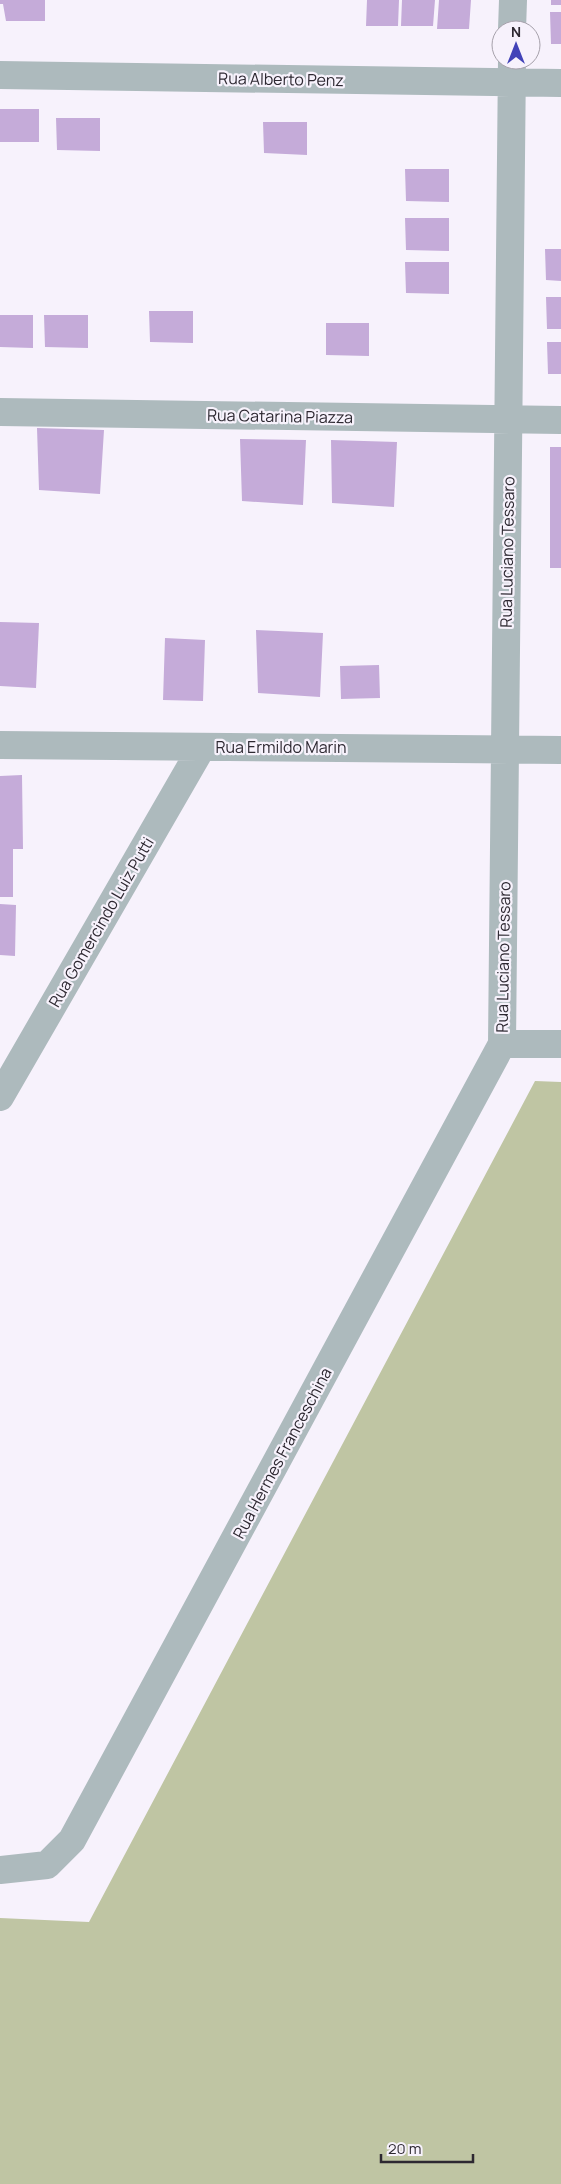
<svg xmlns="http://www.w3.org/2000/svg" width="561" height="2184" font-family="Manrope,sans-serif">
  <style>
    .green { fill: #bfc5a3 }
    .building { fill: #c5abd9 }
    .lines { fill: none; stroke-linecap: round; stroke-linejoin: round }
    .minor { stroke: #adbabd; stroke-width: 28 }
    .labels { text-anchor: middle; stroke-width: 4.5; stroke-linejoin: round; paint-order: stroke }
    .street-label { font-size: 16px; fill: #2d2831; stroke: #f7f2fc }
  </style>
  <rect width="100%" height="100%" fill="#f7f2fc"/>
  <path class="green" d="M535,1081L561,1082V2184H0V1918L89,1922Z"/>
  <path class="building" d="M0,0H45V21H6L3,4H0Z
    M367,0H399L398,26H366Z
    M402,0H435L433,26H401Z
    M439,0H471L469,29H437Z
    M551,0H561V5H551Z
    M550,12H561V44H551Z
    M0,109H39V142H0Z
    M56,118H100V151L57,150Z
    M263,122H307V155L264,153Z
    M405,169H449V202L406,201Z
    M405,218H449V251L406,250Z
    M545,249H561V281L546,280Z
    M405,262H449V294L406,293Z
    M546,297H561V329H547Z
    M149,311H193V343L150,342Z
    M0,315H33V348L0,347Z
    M44,315H88V348L45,347Z
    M326,323H369V356L326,355Z
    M547,342H561V374H548Z
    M37,428L104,430L100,494L39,490Z
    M240,439L306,440L303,505L242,501Z
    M331,440L397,442L394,507L332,503Z
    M550,447H561V568H550Z
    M0,622L39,623L36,688L0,686Z
    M256,630L323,633L320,697L258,693Z
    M165,638L205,640L203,701L163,700Z
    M379,665L380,698L341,699L340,666Z
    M22,775L23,849H13V897H0V776Z
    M0,904L16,905L15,956L0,955Z"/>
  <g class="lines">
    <path class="minor" d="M512,30L513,0
      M0,75L561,83
      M0,412L561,420
      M0,745L561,750
      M502,1044L512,60
      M0,1097L202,747
      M0,1870L47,1865L72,1840L502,1044H561"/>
  </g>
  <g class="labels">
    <g class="street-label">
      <text transform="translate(281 79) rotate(1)" y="6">Rua Alberto Penz</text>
      <text transform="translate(280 416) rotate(1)" y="6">Rua Catarina Piazza</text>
      <text transform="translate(507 552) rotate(-89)" y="6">Rua Luciano Tessaro</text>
      <text x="281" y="753">Rua Ermildo Marin</text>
      <text transform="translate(101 922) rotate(-60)" y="6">Rua Gomercindo Luiz Putti</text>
      <text transform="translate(503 957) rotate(-89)" y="6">Rua Luciano Tessaro</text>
      <text transform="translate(282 1453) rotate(-62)" y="6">Rua Hermes Franceschina</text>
    </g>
  </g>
  <g transform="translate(516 45)"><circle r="24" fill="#f7f2fc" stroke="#a6a1ab"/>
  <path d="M0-4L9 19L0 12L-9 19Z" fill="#4243b8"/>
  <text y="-8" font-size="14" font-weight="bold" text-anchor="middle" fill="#2d2831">N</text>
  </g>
  <path d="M381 2154v8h92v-8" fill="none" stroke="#2d2831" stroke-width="2.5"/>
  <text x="388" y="2154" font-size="15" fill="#2d2831" stroke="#f7f2fc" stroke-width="4" paint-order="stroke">20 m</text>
</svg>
